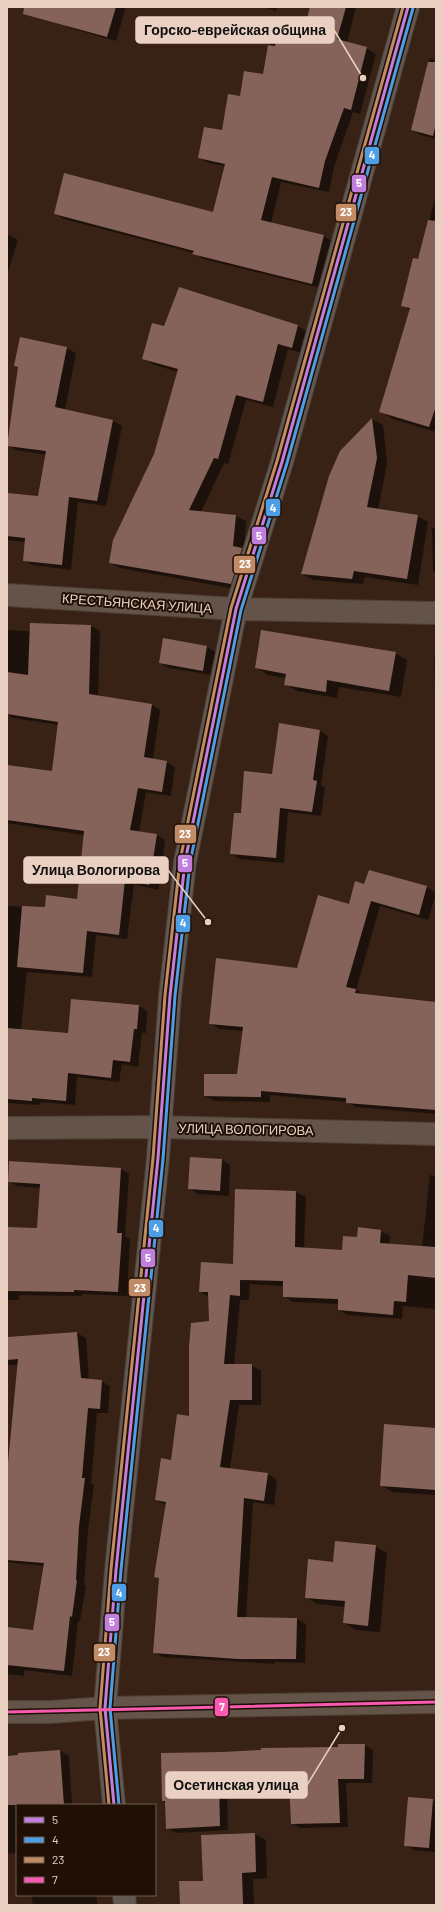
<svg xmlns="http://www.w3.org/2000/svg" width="443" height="1912" font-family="Barlow,sans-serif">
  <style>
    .shadow { fill: #0007 }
    .building { fill: #86635a }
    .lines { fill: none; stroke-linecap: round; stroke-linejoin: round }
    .minor-casing { stroke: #4e3d34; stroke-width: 24 }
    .tertiary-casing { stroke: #4e3d34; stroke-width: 24 }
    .secondary-casing { stroke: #4e3d34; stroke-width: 24 }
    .minor { stroke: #635349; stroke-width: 22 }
    .tertiary { stroke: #635349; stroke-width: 22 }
    .secondary { stroke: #625852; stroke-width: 22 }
    .bus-1-casing { stroke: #200f05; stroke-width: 6 }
    .bus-2-casing { stroke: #200f05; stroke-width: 6 }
    .bus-3-casing { stroke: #200f05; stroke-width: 6 }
    .bus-4-casing { stroke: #200f05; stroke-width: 6 }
    .bus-1 { stroke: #c07fdc; stroke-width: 3 }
    .bus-2 { stroke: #4d9ee5; stroke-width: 3 }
    .bus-3 { stroke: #c18c65; stroke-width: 3 }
    .bus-4 { stroke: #f75aaf; stroke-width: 3 }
    .labels { text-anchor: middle; stroke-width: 4; stroke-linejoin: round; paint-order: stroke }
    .street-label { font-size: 13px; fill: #ead0c2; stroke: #200f05 }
    .leader { fill: none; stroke: #ead0c2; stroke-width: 1.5 }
    .callout-dot { fill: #ead0c2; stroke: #200f05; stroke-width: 1.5 }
    .callout { fill: #ead0c2; stroke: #ead0c2; stroke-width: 1.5 }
    .callout-label { font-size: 14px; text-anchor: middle; font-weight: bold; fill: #111 }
    .line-badge { stroke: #200f05; stroke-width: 1.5 }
    .badge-label { font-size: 11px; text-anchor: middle; font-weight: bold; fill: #fff }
  </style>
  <rect width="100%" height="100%" fill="#372215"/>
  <path class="shadow" d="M66,7H126L116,41L70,28L61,23Z
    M263,7H277L276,11Z
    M311,7H356L347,43L366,48L376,54L360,114L353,112L334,167L329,192L281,182L271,224L324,236L333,242L321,288L203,259L194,253L64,219L55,214L214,213L226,166L209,163L199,158L223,132L241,97L264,75L272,26L305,31Z
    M430,58L436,60V139L421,135L412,130Z
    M434,202H436V432L393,419L380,411L410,310L402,305L419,261Z
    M7,234L18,240L7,275Z
    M180,289L298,326L308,332L302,353L288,349L273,407L246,400L228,464L224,463L201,512L236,516L246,521L241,590L120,568L110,563L155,455L179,372L154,365L144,359L164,328Z
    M66,348L76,353L65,410L113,421L122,426L106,506L78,502L71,570L33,565L24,560L26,542L7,540V494L39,497L46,455L17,450L7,445L19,368L15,366Z
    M372,419L383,425L387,464L378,510L418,516L428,522L418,585L365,577L363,584L313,580L302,574L341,451Z
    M432,528L436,529V573L433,571Z
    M31,624L91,626L100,631L98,697L152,705L160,710L153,759L167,762L175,767L171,796L146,792L139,832L157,835L165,840L161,876L158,890L134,884L127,939L96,935L92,977L27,972L21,1030L69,1034L139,1006L147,1011L146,1033H142L138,1067L122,1064L119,1082L77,1077L75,1105L41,1102L40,1105L7,1103V906L45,908L78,900L85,835L7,823V766L53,772L59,725L13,718L7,714V630L30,631Z
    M164,640L207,647L216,652L212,675L169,668L160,663Z
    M395,653L407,660L401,697L339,687L337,698L297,691L285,684L286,678L268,675L257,668Z
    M434,655H436V700H435Z
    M320,731L328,736L321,785L325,787L321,816L288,812L284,863L240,859L231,854L242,814L273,776Z
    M365,885L427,887L436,893L428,920L380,906L356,990L365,995L436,1003V1114L356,1107L347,1102L270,1095V1102L214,1101L205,1096L238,1075L244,1031L219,1029L210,1023L298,969Z
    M222,1160L230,1165L229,1196L198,1194L189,1188Z
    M10,1162L121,1169L129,1174L125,1236L130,1239L127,1296L82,1294V1296L19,1295V1300H7V1228L38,1229L40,1188L17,1186L9,1181Z
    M430,1175L436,1176V1309L403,1306L402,1319L348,1315L339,1310V1304L293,1302L284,1296V1286L250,1284L249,1300H240L234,1365H251L261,1371V1405H239L230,1469L268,1474L277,1480L274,1505L253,1502L246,1618L297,1619L306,1624L305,1663L275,1662V1664L163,1657L154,1652L160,1579L155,1576L166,1505L156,1500L190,1417L210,1322L209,1297L200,1292L234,1265L236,1190L296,1192L306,1197L304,1249L343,1251L358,1238L380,1231L390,1236L389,1245L422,1247Z
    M77,1333L86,1338L89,1380L101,1381L110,1386L108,1413H97L91,1483L94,1484L88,1531L84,1585L86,1586L80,1621H78L72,1676L24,1670V1676L7,1674V1628L34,1631L44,1566L7,1562V1464H9L18,1365H7V1338Z
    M436,1429V1495L392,1492L381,1485Z
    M375,1546L387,1553L380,1632L356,1630L344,1623L345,1607L317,1604L306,1597L334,1563Z
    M365,1745L373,1750L372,1783H346L348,1827L300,1828L292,1823L290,1784L227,1787L228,1830L176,1833L167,1828L166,1803L162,1801L262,1751L339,1748Z
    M60,1751L69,1756L72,1805H17V1853L7,1854V1757L19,1756V1754Z
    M432,1800L436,1802V1905V1852L414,1850L405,1845Z
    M255,1834L266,1840L267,1878L253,1879L254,1905H181L180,1882H204Z
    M31,1895H96L98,1905H33Z"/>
  <path class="building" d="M24,7H116L107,37L23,14Z
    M310,7H346L337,39L367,47L351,110L344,108L325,161L319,188L272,177L261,220L324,235L312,284L192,254L194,251L54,214L64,173L213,212L225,164L198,158L204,127L222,130L228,94L240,96L244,71L263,74L268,45L275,46L278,26L304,30Z
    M428,62H436V123L433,136L411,130Z
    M428,220L436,221V406L429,427L379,412L410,308L401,306L413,258L418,259Z
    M179,287L298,325L292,348L278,344L263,402L236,395L218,459L214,458L189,510L236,515L233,546L242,548L231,584L109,563L113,540L154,454L178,369L142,359L152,323L164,326Z
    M20,337L67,347L55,407L113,420L97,501L69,497L62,565L23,561L25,538L7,536V493L38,496L46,451L7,446L18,367L14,366Z
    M372,418L377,458L367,507L418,515L407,579L354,571L352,579L301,574L329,476L340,451Z
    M30,623L91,625L89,694L152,704L144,757L167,761L162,792L138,788L130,830L157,834L149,885L125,880L119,935L87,931L83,973L17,967L22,906L45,907L46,895L77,899L84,831L7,820V765L52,771L58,722L7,714V672L28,675Z
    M261,630L396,652L389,691L327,680L326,692L284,685L286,674L255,668Z
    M163,638L207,646L203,671L159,663Z
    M279,723L320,730L313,780L317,781L312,812L280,808L276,858L230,854L234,813H241L244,771L272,774Z
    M369,870L427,886L419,915L371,901L346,987L356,989L355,993L436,1002V1110L346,1103V1098L261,1091V1097L204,1096V1074H237L243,1027L209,1024L216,958L297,968L318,895L349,904L355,881L364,884Z
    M71,999L139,1005L137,1029H134L130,1062L113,1060L111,1078L68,1073L66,1101L32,1098V1101L7,1099V1028L68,1033Z
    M190,1157L222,1159L220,1191L188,1189Z
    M9,1161L121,1168L117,1233H122L118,1292L74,1290V1292L7,1291V1227L37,1228L40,1184L8,1182Z
    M235,1189L296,1191L295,1247L342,1250L343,1236L357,1237L358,1227L381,1230L380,1243L436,1247V1278L408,1275L406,1302L394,1301L393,1315L338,1310V1299L283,1297V1281L240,1280V1296L230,1295L224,1364H252V1400H230L220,1467L268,1473L264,1501L244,1498L237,1617L297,1618L296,1659H238L153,1653L159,1578L154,1577L166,1502L155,1500L161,1458L171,1460L177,1414L189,1416V1347L191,1323L209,1321L208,1292H199L201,1262L233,1264Z
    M77,1332L81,1378L102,1380L100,1409L88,1408L82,1478H85L79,1526L76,1580H77L72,1617L70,1616L64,1671L7,1665V1627L33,1630L44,1563L7,1560V1473L18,1359L7,1360V1337Z
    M384,1424L436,1428V1490L380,1486Z
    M335,1541L376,1545L368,1626L343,1623L345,1601L305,1598L308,1559L333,1562Z
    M338,1744H365L364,1779H338L340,1823L291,1824L289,1779L219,1783L220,1826L166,1829L165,1801H162L161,1753L223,1752L261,1750V1748L338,1747Z
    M60,1750L64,1805H7V1756L18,1755V1753Z
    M408,1797L433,1799L429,1848L404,1846Z
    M255,1833L256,1872L242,1873L243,1904L180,1905L179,1881H203L201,1835Z"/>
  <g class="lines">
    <defs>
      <path id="minor" d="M7,595L236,609L436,613
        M7,1128L159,1127L436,1134
        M105,1708L436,1702"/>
      <path id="tertiary" d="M7,1712H50L105,1708"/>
      <path id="secondary" d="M114,1805L105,1708L116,1570L158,1158L170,996L185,862L236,609L282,462L408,7
        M124,1895L125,1905"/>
    </defs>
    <use href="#minor" class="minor-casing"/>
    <use href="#tertiary" class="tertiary-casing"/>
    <use href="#secondary" class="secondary-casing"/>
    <use href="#minor" class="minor"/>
    <use href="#tertiary" class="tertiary"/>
    <use href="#secondary" class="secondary"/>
    <defs>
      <path id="bus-1" d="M114,1805L105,1708L116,1570L158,1158L170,996L185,862L236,609L282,462L408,7"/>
      <path id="bus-2" d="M119,1805L110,1708L121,1570L163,1159L175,996L190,863L241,610L287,463L413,8"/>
      <path id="bus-3" d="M109,1805L100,1708L111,1569L153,1158L165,995L180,861L231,608L277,461L403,7"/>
      <path id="bus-4" d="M7,1712L436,1702"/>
    </defs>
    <use href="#bus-1" class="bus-1-casing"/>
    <use href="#bus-2" class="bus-2-casing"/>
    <use href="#bus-3" class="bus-3-casing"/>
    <use href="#bus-4" class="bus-4-casing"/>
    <use href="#bus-1" class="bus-1"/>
    <use href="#bus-2" class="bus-2"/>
    <use href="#bus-3" class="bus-3"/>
    <use href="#bus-4" class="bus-4"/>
  </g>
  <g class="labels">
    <g class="street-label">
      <text transform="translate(137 603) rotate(4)" y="5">КРЕСТЬЯНСКАЯ УЛИЦА</text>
      <text transform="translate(246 1129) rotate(1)" y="5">УЛИЦА ВОЛОГИРОВА</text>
    </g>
  </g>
  <path class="leader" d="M363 78L334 30M208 922L168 870M342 1728L307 1785"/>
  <g class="callout-dot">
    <circle cx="363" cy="78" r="4"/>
    <circle cx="208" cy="922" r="4"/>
    <circle cx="342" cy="1728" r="4"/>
  </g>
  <g class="callout">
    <rect x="136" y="17" width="198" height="26" rx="4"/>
    <rect x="24" y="857" width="144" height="26" rx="4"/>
    <rect x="166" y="1772" width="141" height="26" rx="4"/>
  </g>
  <g class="callout-label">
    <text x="235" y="35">Горско-еврейская община</text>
    <text x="96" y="875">Улица Вологирова</text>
    <text x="236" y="1790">Осетинская улица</text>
  </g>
  <g class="line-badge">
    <rect x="364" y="146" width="16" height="19" rx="4" fill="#4d9ee5"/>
    <rect x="351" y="174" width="16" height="19" rx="4" fill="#c07fdc"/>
    <rect x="335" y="203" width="22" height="19" rx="4" fill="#c18c65"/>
    <rect x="265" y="498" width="16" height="19" rx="4" fill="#4d9ee5"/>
    <rect x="251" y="526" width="16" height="19" rx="4" fill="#c07fdc"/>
    <rect x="233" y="555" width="23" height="19" rx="4" fill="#c18c65"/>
    <rect x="174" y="824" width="23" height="20" rx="4" fill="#c18c65"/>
    <rect x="177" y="854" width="16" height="19" rx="4" fill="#c07fdc"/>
    <rect x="175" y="914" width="16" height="19" rx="4" fill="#4d9ee5"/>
    <rect x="148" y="1219" width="16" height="19" rx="4" fill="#4d9ee5"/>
    <rect x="140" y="1248" width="16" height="20" rx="4" fill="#c07fdc"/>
    <rect x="128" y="1278" width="23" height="19" rx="4" fill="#c18c65"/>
    <rect x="111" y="1583" width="16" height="19" rx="4" fill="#4d9ee5"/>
    <rect x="104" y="1613" width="16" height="19" rx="4" fill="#c07fdc"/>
    <rect x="93" y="1643" width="23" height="19" rx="4" fill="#c18c65"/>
    <rect x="214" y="1697" width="15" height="20" rx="4" fill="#f75aaf"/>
  </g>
  <g class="badge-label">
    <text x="372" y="159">4</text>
    <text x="359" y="187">5</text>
    <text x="346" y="216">23</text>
    <text x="273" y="512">4</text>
    <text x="259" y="540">5</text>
    <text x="245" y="568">23</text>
    <text x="185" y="838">23</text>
    <text x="185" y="867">5</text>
    <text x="183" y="927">4</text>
    <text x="156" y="1232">4</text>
    <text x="148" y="1262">5</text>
    <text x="140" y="1292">23</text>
    <text x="119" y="1597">4</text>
    <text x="112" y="1626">5</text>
    <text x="104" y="1656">23</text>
    <text x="222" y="1711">7</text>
  </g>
  <rect width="443" height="1912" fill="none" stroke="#ead0c2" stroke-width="16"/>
  <rect x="16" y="1804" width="140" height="92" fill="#200f05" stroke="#715c51"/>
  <rect x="24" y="1817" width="20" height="6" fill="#c07fdc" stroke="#715c51"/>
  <text x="52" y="1824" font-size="12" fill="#ead0c2">5</text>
  <rect x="24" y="1837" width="20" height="6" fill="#4d9ee5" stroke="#715c51"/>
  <text x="52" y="1844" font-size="12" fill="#ead0c2">4</text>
  <rect x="24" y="1857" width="20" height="6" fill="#c18c65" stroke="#715c51"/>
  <text x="52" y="1864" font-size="12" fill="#ead0c2">23</text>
  <rect x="24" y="1877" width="20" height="6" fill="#f75aaf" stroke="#715c51"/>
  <text x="52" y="1884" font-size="12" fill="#ead0c2">7</text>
</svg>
